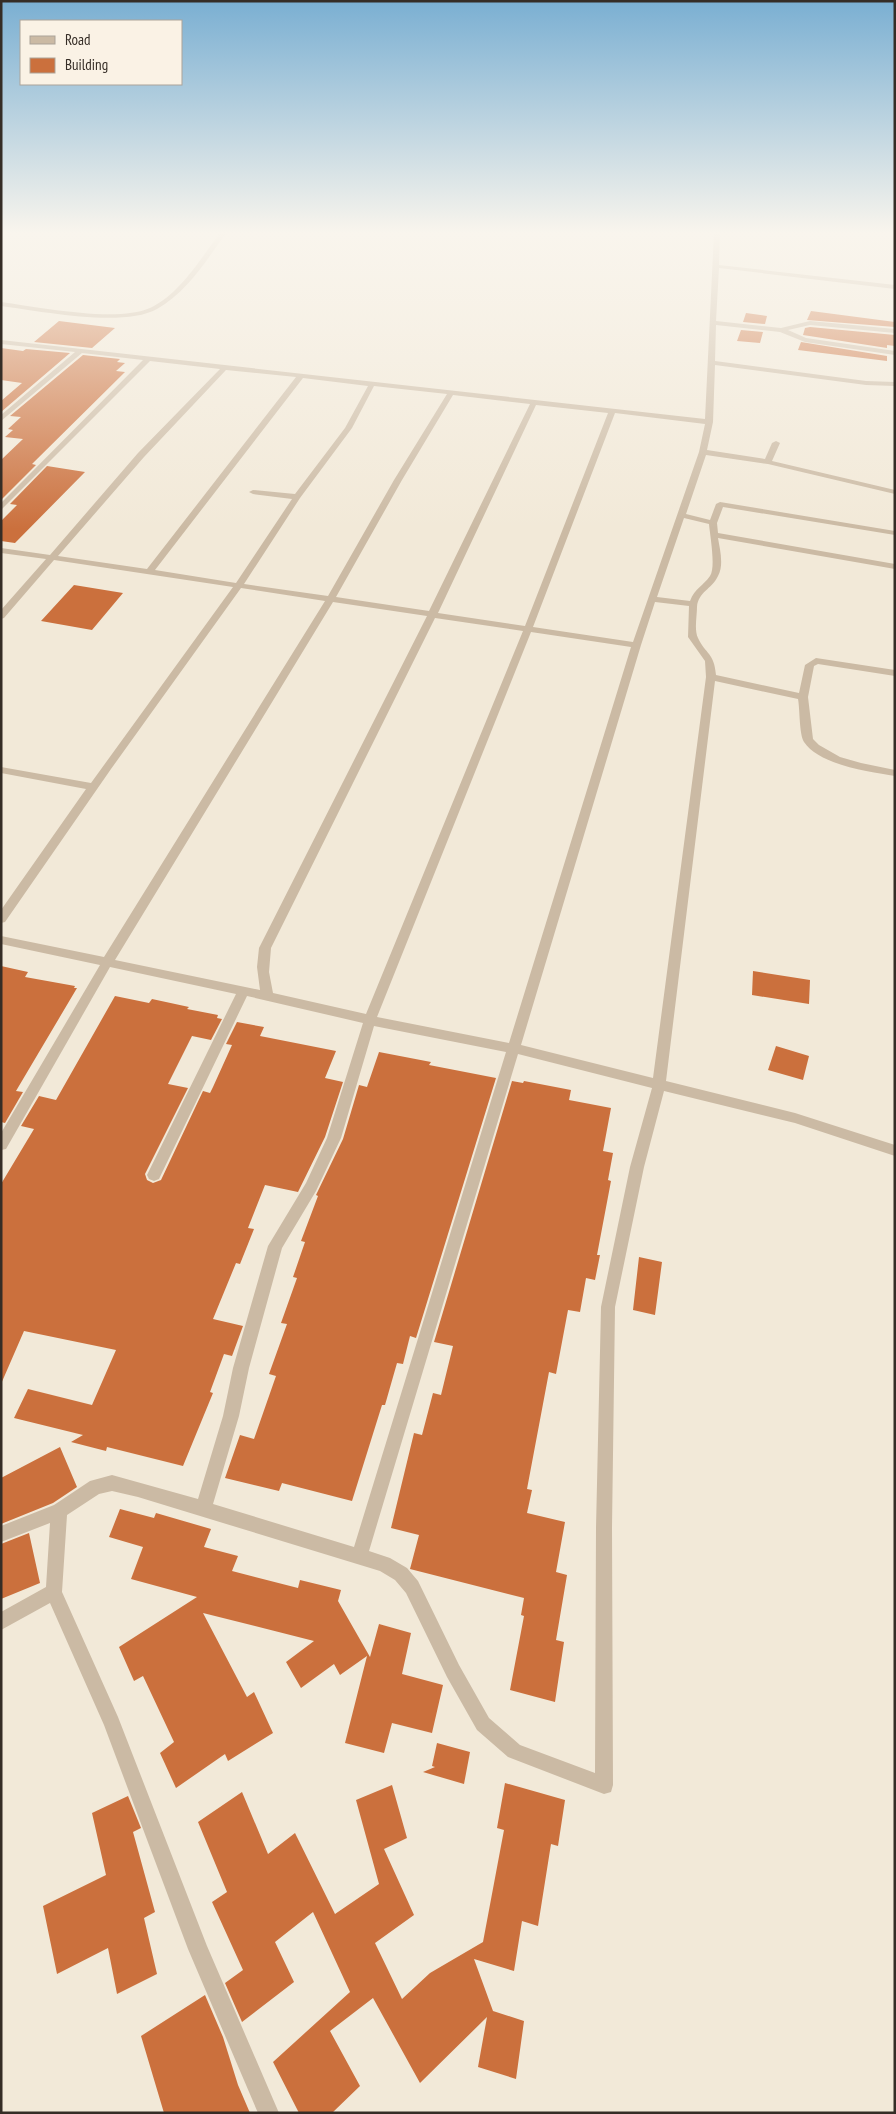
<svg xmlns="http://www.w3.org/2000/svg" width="896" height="2114" font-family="'PT Sans Narrow',sans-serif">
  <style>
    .building { fill: #cb703d }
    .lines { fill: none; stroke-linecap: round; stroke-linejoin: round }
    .minor { fill: #cbbaa4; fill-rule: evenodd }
  </style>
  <rect width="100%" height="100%" fill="#f2e9d8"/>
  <path class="building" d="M811,311L895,322V327L807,320Z
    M746,313L767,316L765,324L743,322Z
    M59,321L115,328L92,348L34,342Z
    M810,327L895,335V346L887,345V348L803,335L805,328Z
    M741,330L763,332L760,343L737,341Z
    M801,342L887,356V361L798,350Z
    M1,348L23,351L26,349L70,353L1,412V401L22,383L1,380Z
    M83,355L120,359L117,362L125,363L116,371L125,372L32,464L36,465L1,500V460L23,439L5,437L13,430L8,429L21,417L10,416Z
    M47,466L85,472L15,543L1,541V521L17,505L10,504Z
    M74,585L123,593L92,630L41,621Z
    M1,966L28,972L25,977L75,986L74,988H77L16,1091L23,1092L5,1123L1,1122Z
    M753,971L810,980L809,1004L752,995Z
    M115,996L149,1003L152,999L189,1007L187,1009L218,1015L217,1018L222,1019L211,1040L192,1036L168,1084L188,1088L145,1174L147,1180L153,1183L161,1180L203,1091L210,1093L213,1087L232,1045L226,1044L237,1022L264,1027L260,1036L336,1051L325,1078L343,1082L325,1137L298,1192L265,1185L248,1228L254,1229L240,1264L236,1263L213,1319L243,1326L232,1356L224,1354L210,1392L213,1393L183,1466L107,1447L106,1451L71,1442L83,1435L14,1418L28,1389L92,1405L116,1350L24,1331L1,1384V1184L34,1129L21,1126L39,1096L56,1100Z
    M776,1046L809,1056L803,1080L768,1070Z
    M379,1052L431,1062L429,1065L496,1078L416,1338L410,1336L403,1364L397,1363L385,1405H382L352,1501L282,1483L279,1491L225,1478L240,1435L254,1439L276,1376L269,1374L287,1324L281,1323L297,1278L293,1277L305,1242L301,1241L318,1196L316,1195L343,1139L359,1085L367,1087Z
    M512,1081L523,1083L524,1081L571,1090L569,1100L611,1108L603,1151L613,1153L608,1180L611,1181L597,1255H600L595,1280L586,1278L580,1312L568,1310L556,1374L549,1372L527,1489L532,1490L527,1513L565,1522L556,1572L567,1575L556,1640L564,1642L555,1702L510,1690L524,1616L521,1615L524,1598L410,1569L419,1535L391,1528L414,1433L422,1435L433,1393L441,1395L453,1346L434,1342Z
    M639,1257L662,1262L655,1315L633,1310Z
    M60,1447L77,1487L53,1503L1,1524V1478Z
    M120,1509L154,1518L156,1513L211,1529L204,1547L238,1556L232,1571L298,1588L300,1580L341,1590L338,1601L370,1657L379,1624L411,1633L402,1674L443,1685L432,1733L392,1723L384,1753L345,1743L367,1656L340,1675L334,1664L301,1688L286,1662L314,1641L203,1613L247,1697L254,1692L273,1733L228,1761L225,1754L176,1788L160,1753L174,1742L143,1676L134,1681L119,1647L197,1597L131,1579L143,1547L109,1537Z
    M29,1533L40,1583L1,1599V1544Z
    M437,1743L470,1752L464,1784L423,1772L435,1767L432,1766Z
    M505,1783L565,1800L558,1846L551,1844L538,1926L522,1921L514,1971L474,1959L493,2011L524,2021L516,2079L478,2067L487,2017L420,2083L373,1998L330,2031L360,2086L332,2113H299L273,2062L350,1992L313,1912L275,1942L294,1982L242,2022L225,1983L243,1970L212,1902L227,1892L198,1822L242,1792L268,1854L295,1833L335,1914L379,1884L356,1800L392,1785L407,1838L384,1849L414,1915L375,1943L402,1999L430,1973L483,1942L504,1830L497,1828Z
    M128,1796L141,1828L133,1832L155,1912L144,1918L157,1974L117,1994L108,1948L57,1974L43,1906L106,1875L92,1813Z
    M205,1995L223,2037L238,2085L250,2113H164L141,2036Z"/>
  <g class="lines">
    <path class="minor" d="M220,233H226C207,260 186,293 157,309C123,328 40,311 1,306V302C39,307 116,323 150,308C180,294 201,258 220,233Z
      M714,233H720L719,265L895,285V289L719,268L716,321L781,328L810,321L895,329V333L810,325L788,330L806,338L895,351V355L805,342L780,332L716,325L715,361L866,381L895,382V386L866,385L715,365L713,422L707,450L765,459L772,443L776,441L780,443L772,461L895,490V494L768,464L706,455L686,514L710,520L716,504L720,502L895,531V535L723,507L717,523L718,533L895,564V569L718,538C720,550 724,565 718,576C712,589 698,592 697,607C697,616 694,630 698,638C706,655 714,652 716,675L799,693L805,665L816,658L895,670V676L818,664L814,666L808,697L813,739L819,745L840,757L861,763L895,770V776C870,772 819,765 804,742C799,734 800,709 798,699L715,681L666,1081L795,1113L895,1145V1156L795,1123L664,1091L644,1167L615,1307L612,1528L613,1785L611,1792L604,1794L508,1757L477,1730L447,1677L406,1593L395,1580L380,1571L138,1497L112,1491L99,1494L67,1515L62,1592L118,1717L207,1946L279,2113H258L188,1949L104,1725L50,1603L1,1630V1612L46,1587L50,1523L1,1542V1526L54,1505L90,1481L112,1475L198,1499L223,1416L233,1368L268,1246L306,1183L327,1138L363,1023L247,996L159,1179L154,1181L149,1179L147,1175L236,994L110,967L6,1149L1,1150V1133L100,965L1,944V936L104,957L325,601L241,588L111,769L5,922L1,923V910L86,789L1,773V767L91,783L233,587L54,560L4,618L1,619V610L46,559L1,553V548L50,555L138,453L220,369L150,361L1,510V503L143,360L82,353L1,421V415L75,352L1,344V340L705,419ZM226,370L296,377L147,569L58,556L144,457ZM303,378L368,386L345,428L295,494L253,490L249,492L253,494L292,499L236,583L155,570ZM374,386L447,394L394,480L328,596L244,584L300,498L352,428ZM453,395L530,404L429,611L336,597L402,480ZM536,405L608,413L525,626L438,613ZM615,413L705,424L699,452L633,642L533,627ZM684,518L709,524C710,536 716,567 710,576C703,586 695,588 690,601L657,597ZM333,602L427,616L259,948L257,967L260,990L115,960ZM655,602L689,606L688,637L705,661L706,677L653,1078L521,1045L641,645ZM435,618L523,631L366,1014L273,993L269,972L271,948ZM531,632L631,647L509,1043L377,1017ZM374,1026L506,1052L354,1547L213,1504L239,1416L249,1368L282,1248L316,1191L341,1138ZM518,1054L652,1088L630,1167L601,1307L596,1528L595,1773L520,1745L489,1718L459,1665L418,1581L407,1568L390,1558L369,1551Z"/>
  </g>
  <linearGradient id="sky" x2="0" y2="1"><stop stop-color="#7aafd2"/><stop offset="0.44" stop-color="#f9f5ed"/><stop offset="1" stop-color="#f9f5ed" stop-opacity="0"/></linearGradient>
  <rect width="896" height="529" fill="url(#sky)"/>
  <rect width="896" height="2114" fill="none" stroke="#352d26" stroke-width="5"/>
  <rect x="20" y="20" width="162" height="65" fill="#faf2e5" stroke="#aba399"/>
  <rect x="30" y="36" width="25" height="8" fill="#cbbaa4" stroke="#aba399"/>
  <text x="65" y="45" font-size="15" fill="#352d26">Road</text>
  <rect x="30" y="58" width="25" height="15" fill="#cb703d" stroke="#aba399"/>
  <text x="65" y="70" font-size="15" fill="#352d26">Building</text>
</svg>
